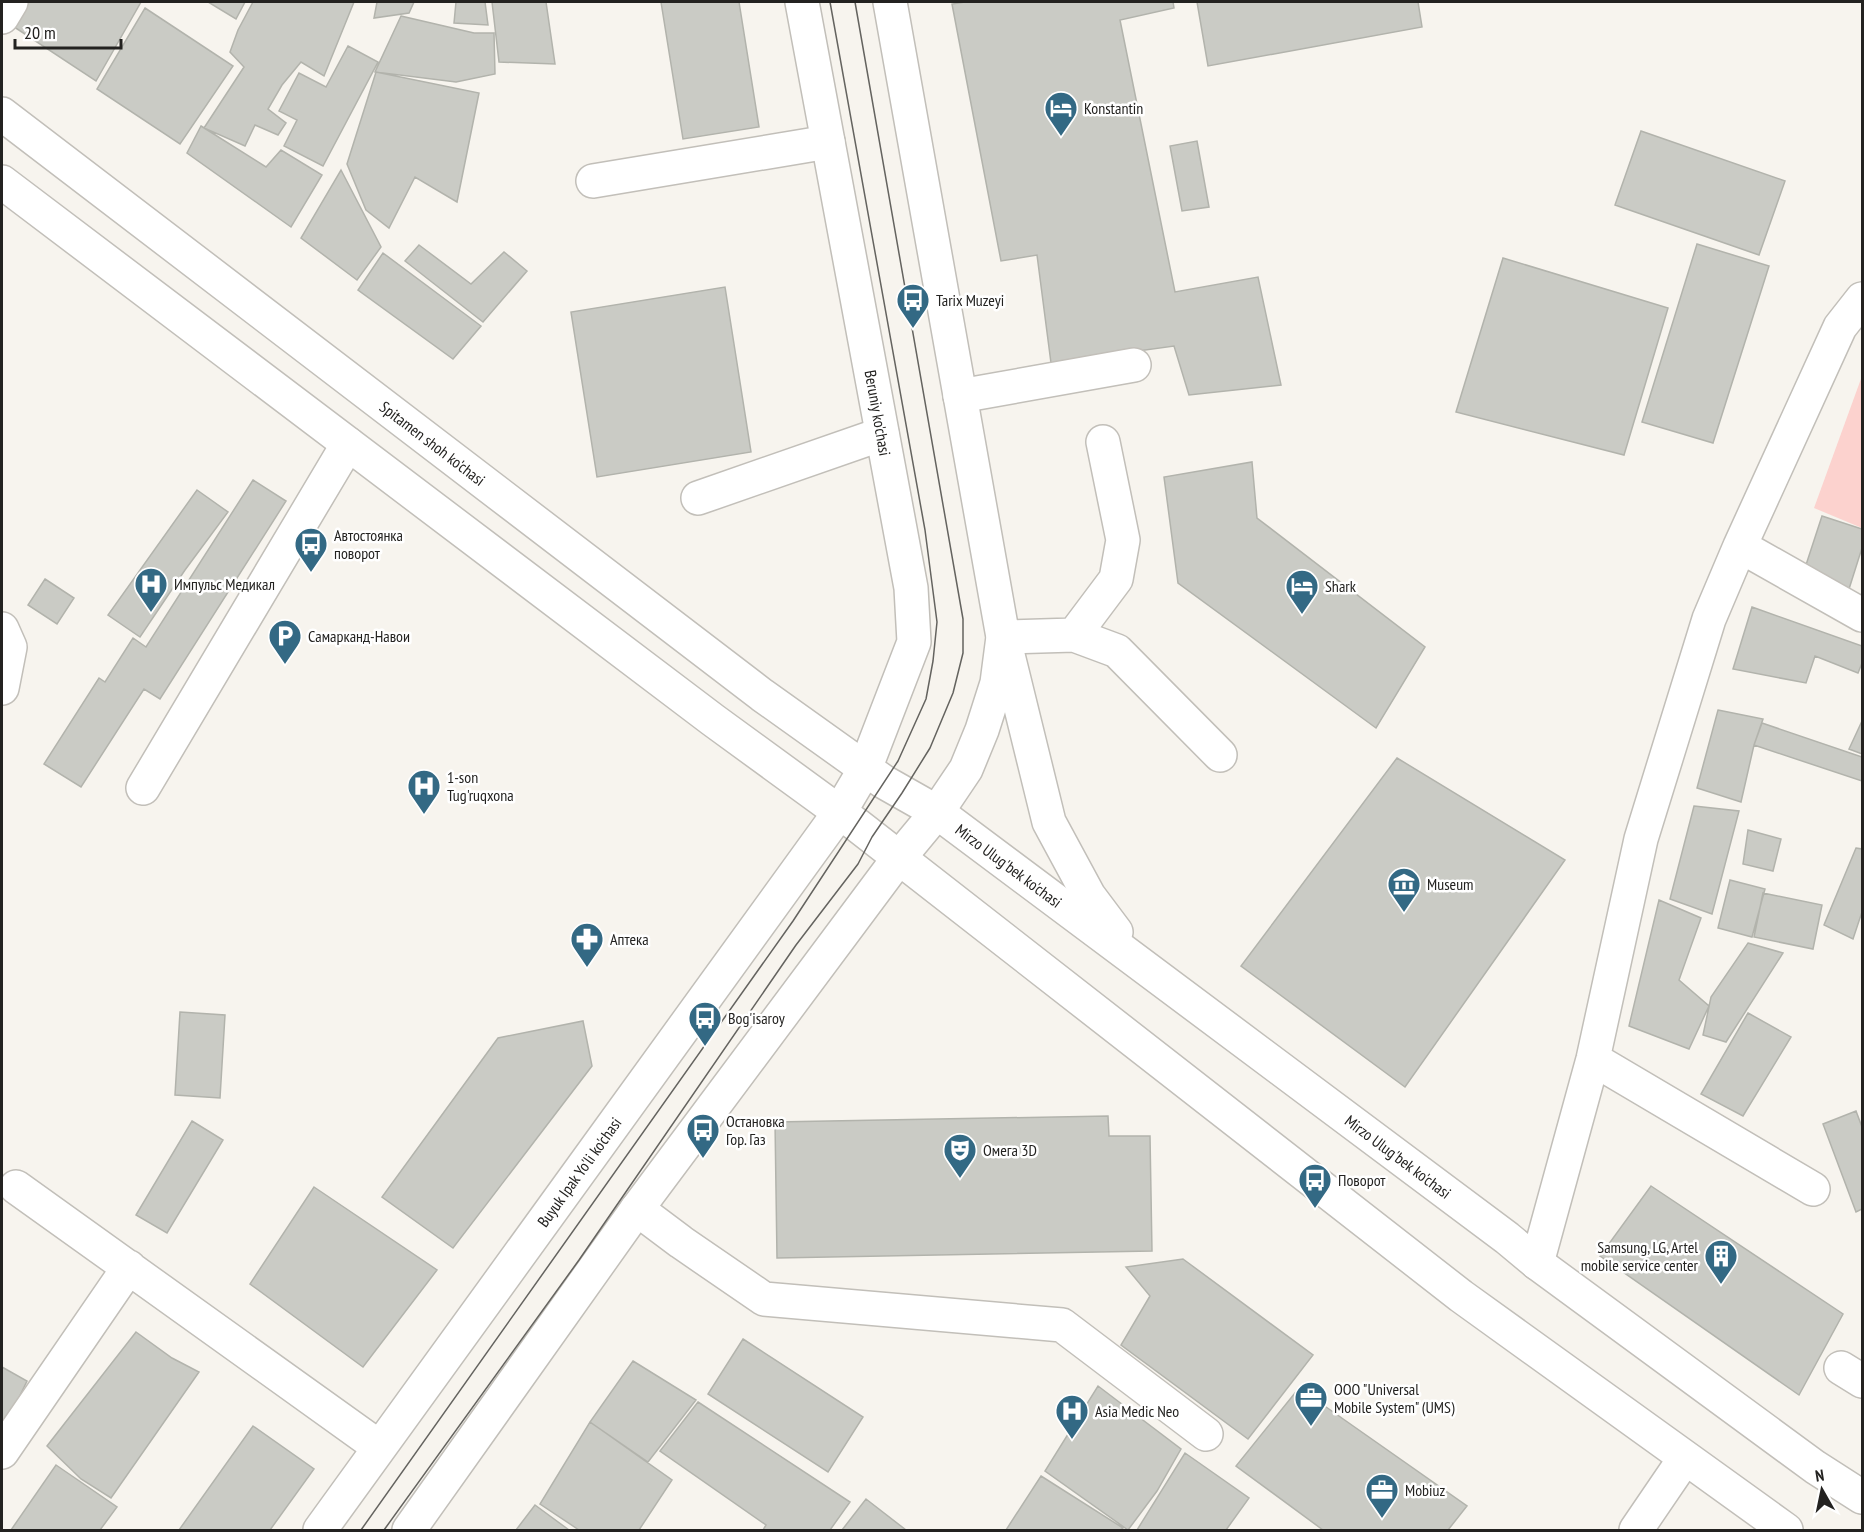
<svg xmlns="http://www.w3.org/2000/svg" width="1864" height="1532" font-family="'PT Sans Narrow',sans-serif">
  <style>
    .green { fill: #fcd2ce }
    .building { fill: #cacbc5; stroke: #b2b3ac; stroke-width: 1.5 }
    .lines { fill: none; stroke-linecap: round; stroke-linejoin: round }
    .minor-casing { stroke: #c2bfb9; stroke-width: 36 }
    .major-casing { stroke: #c2bfb9; stroke-width: 36 }
    .minor { stroke: #fff; stroke-width: 33 }
    .major { stroke: #fff; stroke-width: 33 }
    .tram { stroke: #64635f; stroke-width: 1.5 }
    .labels { text-anchor: middle; stroke-width: 5; stroke-linejoin: round; paint-order: stroke }
    .poi-label { font-size: 16px; fill: #232220; stroke: #fff; text-anchor: start }
    .street-label { font-size: 16px; fill: #232220; stroke: #fff }
  </style>
  <rect width="100%" height="100%" fill="#f7f4ee"/>
  <path class="green" d="M1862,376V528L1814,508Z"/>
  <path class="building" d="M13,2H141L96,81L2,19Z
    M208,2H245L236,19Z
    M253,2H354L324,76L301,62L282,85L268,109L286,123L278,135L255,125L245,146L204,128L244,67L230,52L238,30Z
    M377,2H414L409,13L374,18Z
    M456,2H485L488,25L454,23Z
    M492,2H546L555,64L499,62Z
    M661,2H739L759,127L683,139Z
    M965,2H1173L1174,8L1120,20L1175,292L1258,277L1281,385L1189,395L1174,346L1051,363L1037,255L1001,261L952,4Z
    M1197,2H1418L1422,27L1208,66Z
    M145,8L233,66L180,144L97,89Z
    M401,16L474,33H494L495,74L456,82L375,72Z
    M348,46L378,62L323,166L284,146L297,120L279,111L299,73L326,87Z
    M376,72L479,93L457,202L415,177L389,228L366,210L347,164Z
    M201,126L266,167L281,150L322,175L291,227L187,153Z
    M1641,131L1785,181L1759,255L1615,205Z
    M1197,141L1209,207L1182,211L1170,146Z
    M341,170L381,247L357,280L301,238Z
    M1697,244L1769,266L1713,443L1642,422Z
    M419,245L471,284L504,252L527,271L483,322L405,261Z
    M383,253L481,326L453,359L358,290Z
    M1503,258L1668,308L1624,455L1456,412Z
    M725,287L751,452L597,477L571,312Z
    M1252,462L1257,518L1425,647L1376,728L1178,583L1164,477Z
    M253,480L286,501L160,699L144,689L81,787L44,764L99,678L105,682L133,638L146,647Z
    M197,490L228,512L185,570L140,637L108,615Z
    M1822,516L1862,529V548L1849,589L1803,574Z
    M45,579L74,598L57,624L28,605Z
    M1752,607L1862,646V663L1858,673L1815,656L1806,683L1733,669Z
    M1718,710L1763,719L1754,745L1741,802L1697,788Z
    M1862,721V754L1849,749Z
    M1762,723L1862,757V781L1754,745Z
    M1397,758L1565,860L1405,1087L1241,966Z
    M1694,806L1739,811L1712,914L1670,899Z
    M1748,830L1781,839L1773,871L1743,864Z
    M1856,848L1862,849V912L1853,939L1824,925Z
    M1730,880L1765,889L1752,937L1718,928Z
    M1763,893L1822,905L1813,949L1754,937Z
    M1659,900L1701,918L1679,980L1709,1006L1689,1049L1629,1026Z
    M1748,943L1783,953L1726,1042L1703,1035L1711,997Z
    M180,1012L225,1015L220,1098L175,1095Z
    M1748,1013L1791,1037L1743,1116L1701,1094Z
    M583,1021L592,1066L453,1248L382,1197L498,1038Z
    M1856,1111L1862,1127V1209L1856,1212L1823,1124Z
    M1108,1116L1109,1136H1150L1152,1251L777,1258L775,1122Z
    M192,1121L223,1140L167,1233L136,1215Z
    M1651,1186L1843,1314L1799,1395L1600,1256Z
    M314,1187L437,1270L363,1367L250,1284Z
    M1183,1259L1313,1355L1248,1439L1121,1345L1150,1296L1126,1267Z
    M136,1332L172,1358L199,1372L111,1498L81,1479L47,1446Z
    M743,1339L863,1417L828,1472L708,1394Z
    M633,1361L696,1400L648,1462L590,1422Z
    M2,1367L27,1381L2,1433Z
    M1098,1386L1181,1449L1157,1491L1128,1530L1045,1471Z
    M1299,1388L1467,1506L1448,1530H1323L1236,1466Z
    M698,1402L850,1502L830,1530H763L766,1525L660,1451Z
    M590,1422L672,1480L639,1530H579L540,1504Z
    M253,1426L314,1469L270,1530H179Z
    M1185,1453L1249,1498L1226,1530H1137Z
    M56,1465L117,1507L100,1530H11Z
    M1041,1476L1123,1528L1120,1530H1006Z
    M866,1499L906,1530H842Z
    M535,1505L569,1530H516Z"/>
  <g class="lines">
    <defs>
      <path id="minor" d="M2,17L11,2
        M593,181L828,142
        M960,396L1134,365
        M698,498L882,434
        M1740,546L1862,615
        M2,629L10,647L2,688
        M1074,635L1116,579L1123,540L1103,442
        M1003,637L1074,635L1117,651L1220,755
        M143,788L348,444
        M1593,1059L1813,1189
        M16,1187L379,1447
        M637,1209L681,1242L764,1299L1062,1325L1206,1434
        M1537,1263L1593,1059L1641,839L1709,619L1740,546L1840,327L1862,299
        M1841,1368L1862,1381
        M2,1452L129,1267
        M1636,1530L1685,1458"/>
      <g id="major">
        <path id="s1" d="M2,114L762,695L884,782L937,812L1507,1238L1537,1263L1815,1467L1862,1497"/>
        <path d="M2,182L713,720L857,825L1461,1296L1786,1530"/>
        <path d="M1007,651L1049,822L1089,896L1116,932"/>
        <path id="s2" d="M320,1530L839,813L865,769L914,642L911,588L802,2"/>
        <path d="M409,1530L637,1209L898,859L937,812L966,769L982,730L997,683L1003,637L890,2"/>
      </g>
    </defs>
    <use href="#minor" class="minor-casing"/>
    <use href="#major" class="major-casing"/>
    <use href="#minor" class="minor"/>
    <use href="#major" class="major"/>
    <path class="tram" d="M361,1530L793,921L898,761L926,699L933,661L937,622L925,530L830,2
      M384,1530L579,1260L796,945L858,864L872,837L902,793L930,748L953,693L963,653V619L855,2"/>
  </g>
  <defs>
    <symbol id="hotel-pin" viewBox="-11 -11 22 30"><path d="M0 17L-7.5 6A9.5 9.5 0 1 1 7.5 6Z" fill="#336984" stroke="#fff"/><path d="M-6-4.5h1.5V1H6V5H4.5V3h-9V5H-6ZM-4 0a1.8 1.8 0 1 1 3.6 0ZM.5 0V-2.5h3Q6-2.5 6 0Z" fill="#fff"/></symbol>
    <symbol id="bus-pin" viewBox="-11 -11 22 30"><path d="M0 17L-7.5 6A9.5 9.5 0 1 1 7.5 6Z" fill="#336984" stroke="#fff"/><path d="M-5-6H5V4H4V6H2V4H-2V6H-4V4H-5ZM-3.5-4V0h7V-4ZM-3.5 1.2v1.5H-2V1.2ZM2 1.2v1.5H3.5V1.2Z" fill="#fff"/></symbol>
    <symbol id="hospital-pin" viewBox="-11 -11 22 30"><path d="M0 17L-7.5 6A9.5 9.5 0 1 1 7.5 6Z" fill="#336984" stroke="#fff"/><path d="M-5-5h3v3.5h4V-5h3V5h-3V1.5h-4V5h-3Z" fill="#fff"/></symbol>
    <symbol id="parking-pin" viewBox="-11 -11 22 30"><path d="M0 17L-7.5 6A9.5 9.5 0 1 1 7.5 6Z" fill="#336984" stroke="#fff"/><path d="M-3.5-5.5H1a3.5 3.5 0 0 1 0 7H-1V5.5H-3.5ZM-1-3.4V-.6H.8a1.4 1.4 0 0 0 0-2.8Z" fill="#fff"/></symbol>
    <symbol id="museum-pin" viewBox="-11 -11 22 30"><path d="M0 17L-7.5 6A9.5 9.5 0 1 1 7.5 6Z" fill="#336984" stroke="#fff"/><path d="M0-6L6-3V-2H-6V-3ZM-5-1h2V3h-2ZM-1-1h2V3h-2ZM3-1h2V3H3ZM-6 4H6V6H-6Z" fill="#fff"/></symbol>
    <symbol id="pharmacy-pin" viewBox="-11 -11 22 30"><path d="M0 17L-7.5 6A9.5 9.5 0 1 1 7.5 6Z" fill="#336984" stroke="#fff"/><path d="M-2-6h4v4h4v4h-4v4h-4v-4h-4v-4h4Z" fill="#fff"/></symbol>
    <symbol id="theatre-pin" viewBox="-11 -11 22 30"><path d="M0 17L-7.5 6A9.5 9.5 0 1 1 7.5 6Z" fill="#336984" stroke="#fff"/><path d="M-5-5.5Q0-4 5-5.5V0Q5 5 0 6Q-5 5-5 0ZM-3.3-2.5H-1v1.5H-3.3ZM1-2.5H3.3v1.5H1ZM-2.8 1Q0 5.5 2.8 1Z" fill="#fff"/></symbol>
    <symbol id="building-pin" viewBox="-11 -11 22 30"><path d="M0 17L-7.5 6A9.5 9.5 0 1 1 7.5 6Z" fill="#336984" stroke="#fff"/><path d="M-4-6H4V6H1V3H-1V6H-4ZM-2.5-4.3h1.7v1.8h-1.7ZM.8-4.3h1.7v1.8H.8ZM-2.5-1h1.7V.8h-1.7ZM.8-1h1.7V.8H.8Z" fill="#fff"/></symbol>
    <symbol id="office-pin" viewBox="-11 -11 22 30"><path d="M0 17L-7.5 6A9.5 9.5 0 1 1 7.5 6Z" fill="#336984" stroke="#fff"/><path d="M-6-3h4V-5.5h4V-3h4V5H-6ZM-1-4.5V-3h2v-1.5ZM-6 0V1H6V0Z" fill="#fff"/></symbol>
  </defs>
  <g fill-rule="evenodd">
    <use href="#hotel-pin" x="1042" y="89" width="38" height="52"/>
    <use href="#bus-pin" x="894" y="281" width="38" height="52"/>
    <use href="#bus-pin" x="292" y="525" width="38" height="52"/>
    <use href="#hospital-pin" x="132" y="565" width="38" height="52"/>
    <use href="#hotel-pin" x="1283" y="567" width="38" height="52"/>
    <use href="#parking-pin" x="266" y="617" width="38" height="52"/>
    <use href="#hospital-pin" x="405" y="767" width="38" height="52"/>
    <use href="#museum-pin" x="1385" y="865" width="38" height="52"/>
    <use href="#pharmacy-pin" x="568" y="920" width="38" height="52"/>
    <use href="#bus-pin" x="686" y="999" width="38" height="52"/>
    <use href="#bus-pin" x="684" y="1111" width="38" height="52"/>
    <use href="#theatre-pin" x="941" y="1131" width="38" height="52"/>
    <use href="#bus-pin" x="1296" y="1161" width="38" height="52"/>
    <use href="#building-pin" x="1702" y="1237" width="38" height="52"/>
    <use href="#office-pin" x="1292" y="1379" width="38" height="52"/>
    <use href="#hospital-pin" x="1053" y="1392" width="38" height="52"/>
    <use href="#office-pin" x="1363" y="1471" width="38" height="52"/>
  </g>
  <g class="labels">
    <g class="poi-label">
      <text x="1084" y="114">Konstantin</text>
      <text x="936" y="306">Tarix Muzeyi</text>
      <text x="334" y="541">Автостоянка<tspan x="334" dy="18">поворот</tspan></text>
      <text x="174" y="590">Импульс Медикал</text>
      <text x="1325" y="592">Shark</text>
      <text x="308" y="642">Самарканд-Навои</text>
      <text x="447" y="783">1-son<tspan x="447" dy="18">Tug'ruqxona</tspan></text>
      <text x="1427" y="890">Museum</text>
      <text x="610" y="945">Аптека</text>
      <text x="728" y="1024">Bog'isaroy</text>
      <text x="726" y="1127">Остановка<tspan x="726" dy="18">Гор. Газ</tspan></text>
      <text x="983" y="1156">Омега 3D</text>
      <text x="1338" y="1186">Поворот</text>
      <text x="1698" y="1253" text-anchor="end">Samsung, LG, Artel<tspan x="1698" dy="18">mobile service center</tspan></text>
      <text x="1334" y="1395">ООО "Universal<tspan x="1334" dy="18">Mobile System" (UMS)</tspan></text>
      <text x="1095" y="1417">Asia Medic Neo</text>
      <text x="1405" y="1496">Mobiuz</text>
    </g>
    <g class="street-label">
      <text transform="translate(878 413) rotate(80)" y="6">Beruniy ko'chasi</text>
      <text dy="6" stroke="none"><textPath href="#s1" startOffset="542">Spitamen shoh ko'chasi</textPath></text>
      <text dy="6" stroke="none"><textPath href="#s1" startOffset="1257">Mirzo Ulug'bek ko'chasi</textPath></text>
      <text dy="6" stroke="none"><textPath href="#s1" startOffset="1743">Mirzo Ulug'bek ko'chasi</textPath></text>
      <text dy="6" stroke="none"><textPath href="#s2" startOffset="442">Buyuk Ipak Yo'li ko'chasi</textPath></text>
    </g>
  </g>
  <rect width="1864" height="1532" fill="none" stroke="#232220" stroke-width="6"/>
  <g transform="translate(1822 1490) rotate(351)" stroke="#ffffff" stroke-width="4.5" paint-order="stroke">
  <path d="M0-4.5L10 22L0 15L-10 22Z" fill="#232220"/>
  <text y="-9" font-size="16" font-weight="bold" text-anchor="middle" fill="#232220">N</text>
  </g>
  <path d="M15 39v9h106v-9" fill="none" stroke="#232220" stroke-width="3"/>
  <text x="24" y="39" font-size="18" fill="#232220" stroke="#ffffff" stroke-width="4.5" paint-order="stroke">20 m</text>
</svg>
